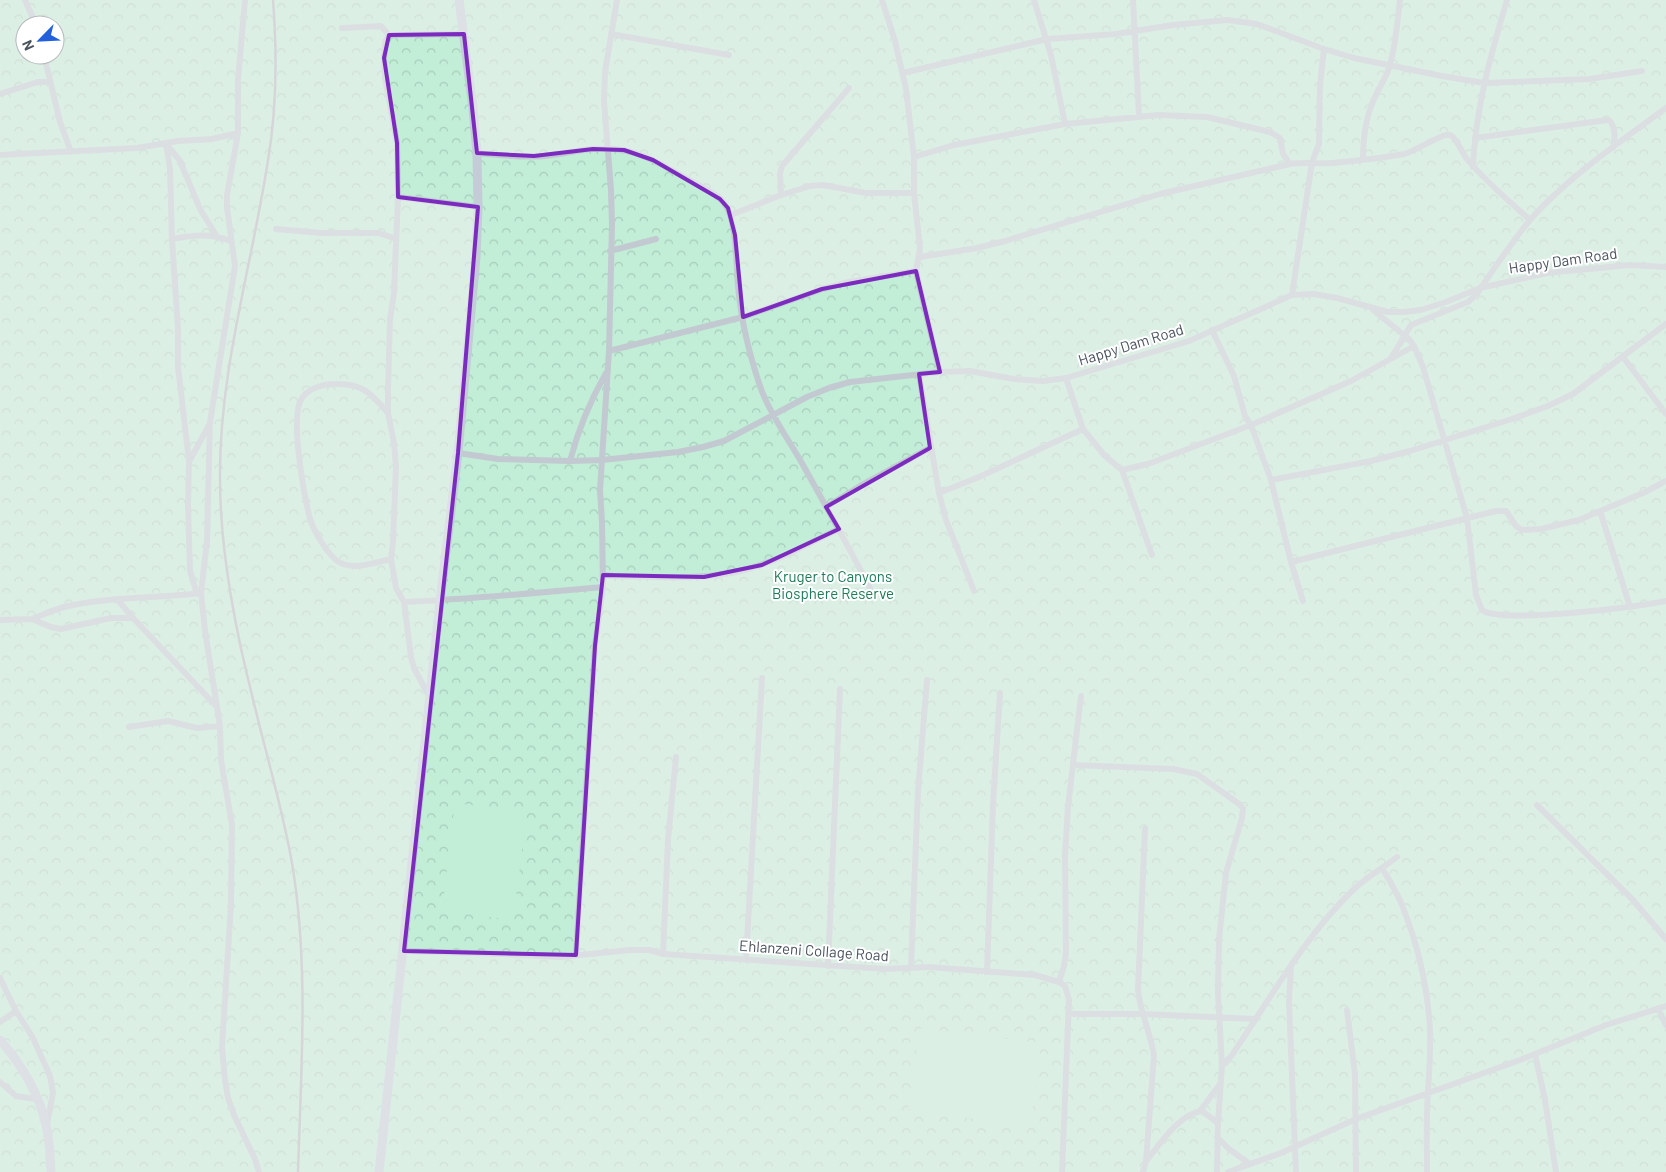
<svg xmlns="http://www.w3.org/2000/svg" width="1666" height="1172" font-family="Barlow,sans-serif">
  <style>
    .park { fill: url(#park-crowns); fill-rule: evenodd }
    .garden { fill: #c2edd7 }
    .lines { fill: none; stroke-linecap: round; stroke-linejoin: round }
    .street { stroke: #c2c9d1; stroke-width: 6 }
    .secondary { stroke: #c4ccd8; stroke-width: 9 }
    .rail { stroke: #b3b5ba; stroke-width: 2.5 }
    .marked { fill: none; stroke: #7b2cbf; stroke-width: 4; stroke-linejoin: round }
    .labels { text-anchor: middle; stroke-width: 4; stroke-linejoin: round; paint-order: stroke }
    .street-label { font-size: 15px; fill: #49525d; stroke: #fff }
    .park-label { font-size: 15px; fill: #1c7c55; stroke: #fff }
  </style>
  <defs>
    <pattern id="park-crowns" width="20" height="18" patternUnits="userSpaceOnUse" patternTransform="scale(1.25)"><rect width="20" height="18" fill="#c2edd7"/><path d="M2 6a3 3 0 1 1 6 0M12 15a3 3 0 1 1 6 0" fill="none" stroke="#a8cdbb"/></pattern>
  </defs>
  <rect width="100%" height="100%" fill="#f3f1f0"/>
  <path class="park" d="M0,0H1666V1172H0ZM25,25H55V55H25Z"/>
  <path class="garden" d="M455,803L527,812L513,920L442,911Z
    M920,1028L1041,1043L1030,1127L908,1109Z"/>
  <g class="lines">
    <path class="street" d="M25,0L36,25
      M245,0L238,80V133L227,195V208L235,266L210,422L207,541L201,593L205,631L220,726L221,760L232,825L231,904L222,1047L225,1080L228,1098L234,1115L255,1159L259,1172
      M882,0L895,41L906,89L914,157V193L920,248L916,271L940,372
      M1034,0L1051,55L1065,124
      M1133,0L1139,116
      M342,28L381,26L389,35
      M611,34L729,55
      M44,55L60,122L71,152
      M903,73L1047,39L1116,34L1173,25L1227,20L1257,24L1324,49L1354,58L1442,76L1484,83L1589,79L1642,71
      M0,94L38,82H50
      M1475,138L1607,120L1610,121C1616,129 1615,138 1613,148
      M166,144L170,169L172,239L178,329V367L189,461L188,505L190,571L197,594
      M167,145L180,161L200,209L216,235
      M477,153C499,155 523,158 545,156C571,153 596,145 623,150C649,155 672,171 695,183C709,191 726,198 730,215C737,238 736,262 738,286C741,320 750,357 761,389C771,416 789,440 803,465C827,508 851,551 873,594
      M0,155L137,148L178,141L212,139L238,133
      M914,157L954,145L1065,124L1159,115L1207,117L1270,132L1280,138L1283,154L1290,164
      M1363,160C1363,138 1365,119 1374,99C1378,89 1385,80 1389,68C1396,46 1397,23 1400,0
      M1473,167C1475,110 1491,54 1507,0
      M781,195L780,174L782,166L849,88
      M398,197L478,207
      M731,215L781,195L810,186L823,185L866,193H914
      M276,229L321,233H379L396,239
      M172,239C194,235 209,233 231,241
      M610,251L656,239
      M920,257L977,248L1005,241L1160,194L1290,164C1305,162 1318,164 1332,163C1356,161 1381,158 1404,154C1416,151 1442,133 1450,135C1455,136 1463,154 1467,159C1486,182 1509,201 1530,220
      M1292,295L1312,162L1319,144L1320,85L1324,49
      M1373,310L1409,339L1414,346L1423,367L1467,518L1476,595L1482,610C1501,624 1638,607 1666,601
      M1212,330L1234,376L1245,416L1251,425L1271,480L1291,562L1303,601
      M609,351L743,317L822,289L849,282L916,271
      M1623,357L1666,414
      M1391,358L1411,325L1468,302L1476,295C1493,270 1511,243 1530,220C1566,179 1622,140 1666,108
      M919,374L939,493L946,520L974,591
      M1066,378L1083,429L1105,456L1122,470L1152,555
      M388,413C371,393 362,383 335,384C322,384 305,389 300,402C291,423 304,495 310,519C314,531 328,556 339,562C354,571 376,562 391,559
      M458,453L498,459L570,461L602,460L678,452L703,447L724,441L807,397L829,388L850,382L940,372L970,371L1014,379L1043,381L1066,378L1189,341L1292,295L1313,294L1337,298L1388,312H1404L1421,310L1446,302L1480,288L1547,273L1630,265L1666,267
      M190,460L209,425
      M570,461C578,430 590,401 606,373
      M1122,470L1148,464L1251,425L1351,381L1414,346
      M1271,480L1371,461L1410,451L1512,419L1548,406L1573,394L1666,324
      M939,493L979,477L1083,429
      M826,507L860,486L930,448
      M1600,511L1630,607
      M1291,562L1496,511H1506L1516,526L1522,530L1541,529L1579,520L1643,493L1666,481
      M603,575L614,576C657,577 707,581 748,569C780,560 810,543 839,529
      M117,599L133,618
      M404,602C470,599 537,593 603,587
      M32,619C42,615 53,610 64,607C109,596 155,599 200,593
      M0,620L32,619L51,627L61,629L111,618H133L217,707
      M430,698L414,668L411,657L404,602L396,588L391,559L393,542L396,467L394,443L388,413V389L390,319L394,293L398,197L397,143L385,78L384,58L385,42L389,35L464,34
      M129,727L168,721L197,728L220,726
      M1073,765L1173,769L1197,774L1239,804L1243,808L1242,818L1226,873L1219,939L1218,993L1222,1066L1218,1123L1217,1172
      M1537,805L1633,900L1666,939
      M1382,868C1389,880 1397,892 1402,905C1418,945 1428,988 1430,1031C1431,1052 1429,1071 1428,1092C1426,1118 1427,1145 1427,1172
      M404,951L504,954L560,957L630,950H649L663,954L885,969L929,967L1035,975L1059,982L1065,986L1069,1000L1062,1172
      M663,954L668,840L676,757
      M576,955L595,646L603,587L602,522L600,490L609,351L612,225L611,190L604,101L605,72L617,0
      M746,959L762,678
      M828,966L840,689
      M911,967L918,791L927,680
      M1291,967L1289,1002L1296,1172
      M987,972L993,804L1000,693
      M0,978L16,1011L33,1038L50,1076L53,1093L47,1124
      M1059,982L1064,966L1066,952L1065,855L1068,807L1081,696
      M1658,1008L1666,1025
      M1347,1010L1355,1074L1356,1172
      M1069,1014H1143L1256,1019
      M0,1022L16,1011
      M1535,1054L1545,1100L1556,1172
      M1222,1066L1232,1055C1270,999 1304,937 1354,889C1367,877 1383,868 1397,857
      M0,1082L16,1096L36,1099
      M1200,1111L1220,1084
      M1217,1137L1229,1149L1250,1164
      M1147,1160C1160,1144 1180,1113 1202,1111L1218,1123
      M1143,1172L1146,1161L1154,1056C1151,1033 1140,1013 1138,990L1145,829
      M1228,1172L1281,1153L1356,1119L1520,1060L1606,1025L1666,1006"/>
    <path class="secondary" d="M0,1040C21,1064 39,1094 46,1125C50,1140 50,1157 51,1172
      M379,1172L440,601L458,453L476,257L478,207L477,153L473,108L459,0"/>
    <path class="rail" d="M273,0C277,53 277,108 268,160C252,266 219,370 220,478C220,551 234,624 252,695C265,751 282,806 292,863C309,964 301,1070 298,1172"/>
  </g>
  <path d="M0 0H1666V1172H0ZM464,34L477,153L534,156L593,149L624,150L653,160L720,199L728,208L735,235L743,317L822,289L916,271L940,372L919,374L930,448L826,507L839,529L762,565L704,577L603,575L595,646L576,955L404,951L458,453L478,207L398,197L397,143L384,58L389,35Z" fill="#f3f1f0" fill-opacity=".55" fill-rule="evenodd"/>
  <path class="marked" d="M464,34L477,153L534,156L593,149L624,150L653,160L720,199L728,208L735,235L743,317L822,289L916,271L940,372L919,374L930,448L826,507L839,529L762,565L704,577L603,575L595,646L576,955L404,951L458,453L478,207L398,197L397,143L384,58L389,35Z"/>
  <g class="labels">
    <g class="street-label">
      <text transform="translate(1563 261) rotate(-8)" y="5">Happy Dam Road</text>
      <text transform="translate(1131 345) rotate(-17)" y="5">Happy Dam Road</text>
      <text transform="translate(814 951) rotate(4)" y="5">Ehlanzeni Collage Road</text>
    </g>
    <g class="park-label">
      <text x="833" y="582">Kruger to Canyons<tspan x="833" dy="17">Biosphere Reserve</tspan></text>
    </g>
  </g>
  <g transform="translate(40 40) rotate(246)"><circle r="24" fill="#ffffff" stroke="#b6babe"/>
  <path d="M0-4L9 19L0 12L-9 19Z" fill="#2261db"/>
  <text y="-8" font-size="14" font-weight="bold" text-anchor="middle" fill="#49525d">N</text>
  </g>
</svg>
